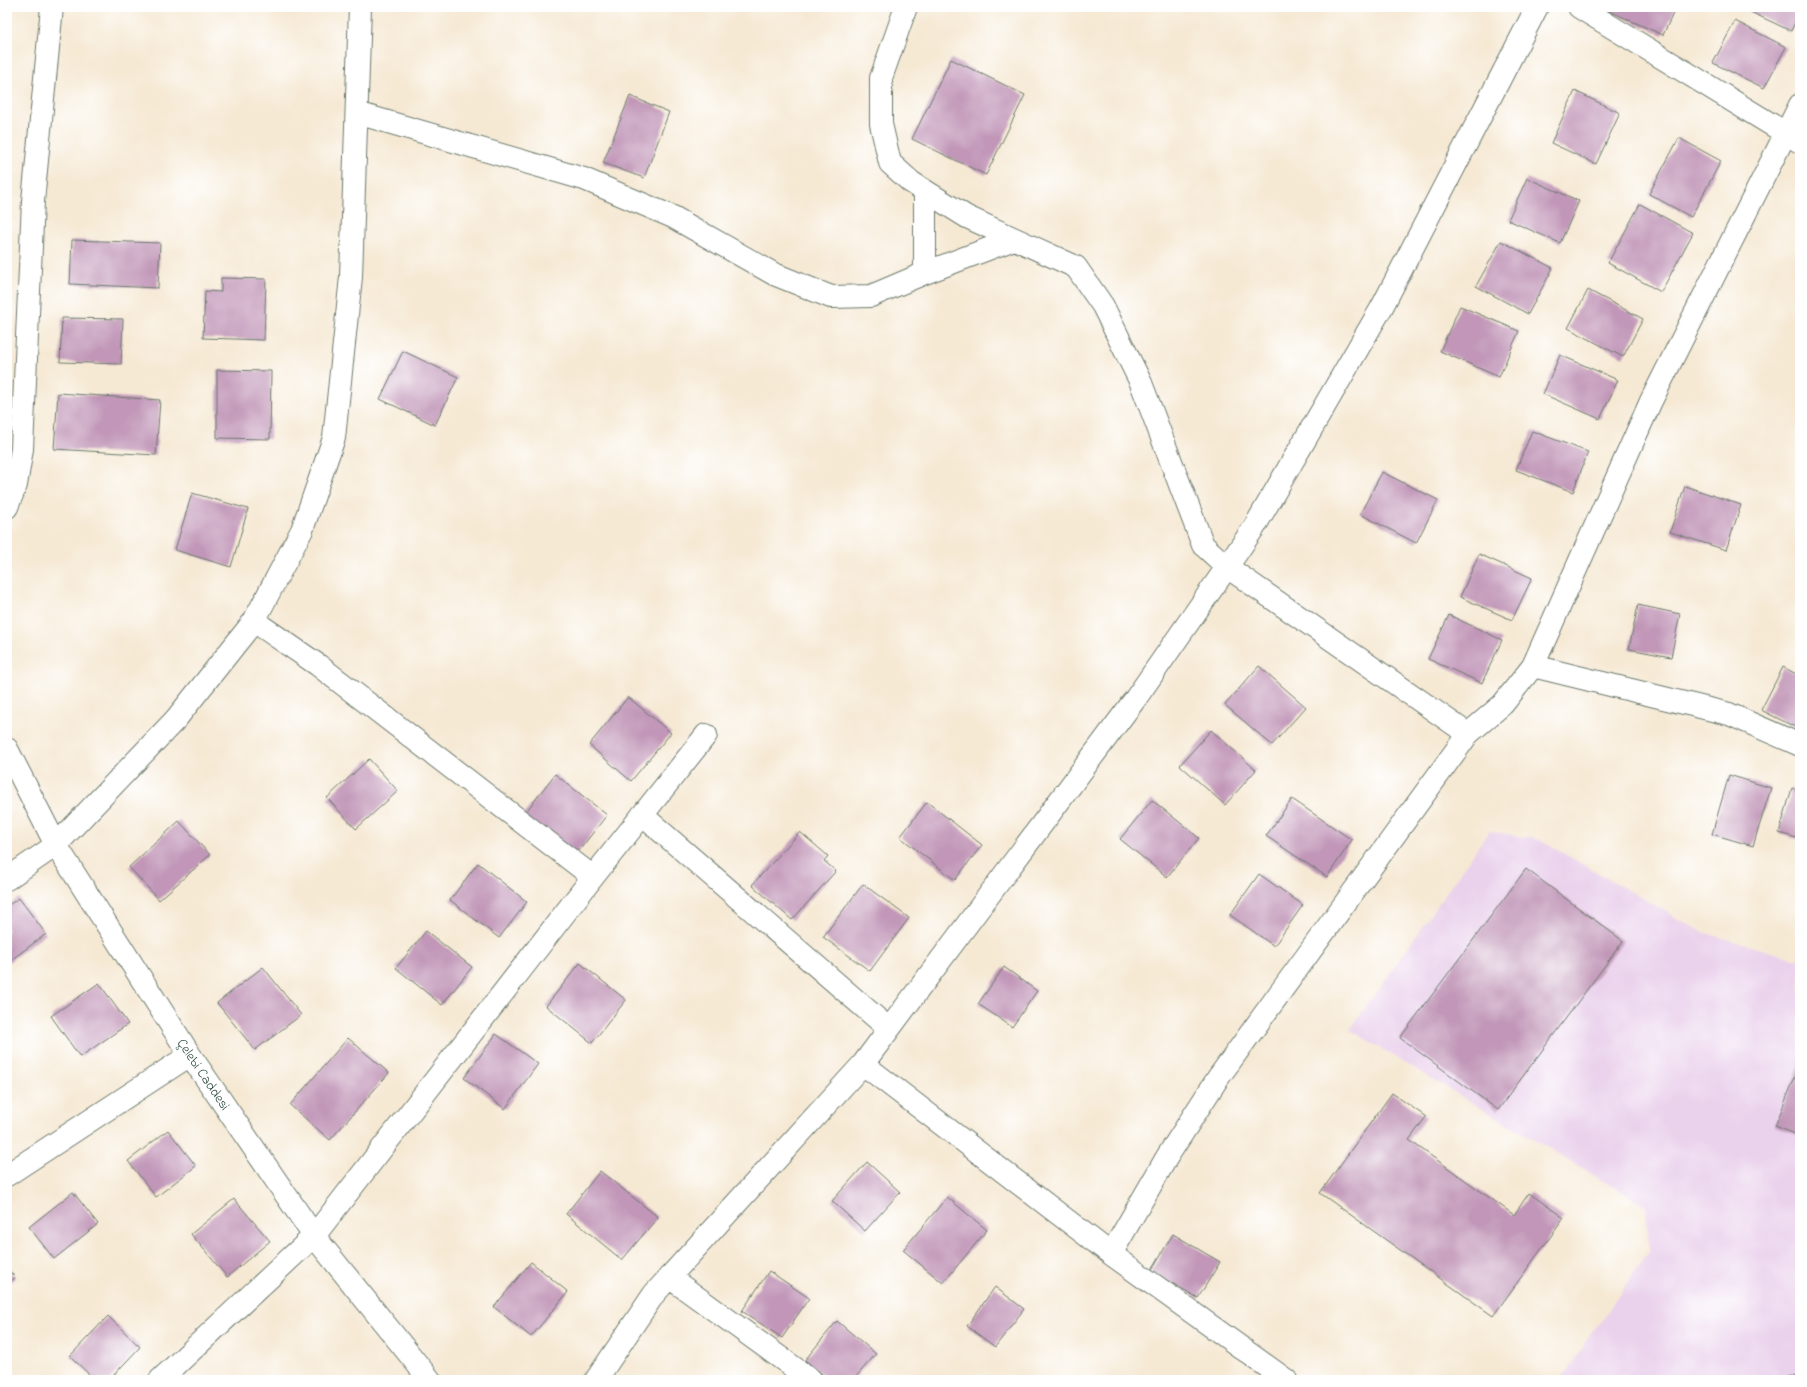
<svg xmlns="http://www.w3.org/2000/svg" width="1807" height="1387" font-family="'Indie Flower',sans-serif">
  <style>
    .built { fill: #ead1ec }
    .building { fill: #c196b8 }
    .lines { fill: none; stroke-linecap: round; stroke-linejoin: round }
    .minor-casing { stroke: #6a796c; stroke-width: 24 }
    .minor { stroke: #fff; stroke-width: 22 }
    .labels { text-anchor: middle; stroke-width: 3.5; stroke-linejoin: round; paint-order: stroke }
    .street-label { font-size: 14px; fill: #1f3d34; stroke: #fff }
  </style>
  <rect width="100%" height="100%" fill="#fff"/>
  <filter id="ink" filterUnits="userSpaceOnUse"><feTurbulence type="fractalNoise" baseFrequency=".025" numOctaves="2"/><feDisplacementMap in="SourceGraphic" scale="8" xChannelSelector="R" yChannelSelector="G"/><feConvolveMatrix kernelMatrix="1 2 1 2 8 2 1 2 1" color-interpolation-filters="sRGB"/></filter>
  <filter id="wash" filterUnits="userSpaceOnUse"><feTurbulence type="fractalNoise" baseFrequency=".012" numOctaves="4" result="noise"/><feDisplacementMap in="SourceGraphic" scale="16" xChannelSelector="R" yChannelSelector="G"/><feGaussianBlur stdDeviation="0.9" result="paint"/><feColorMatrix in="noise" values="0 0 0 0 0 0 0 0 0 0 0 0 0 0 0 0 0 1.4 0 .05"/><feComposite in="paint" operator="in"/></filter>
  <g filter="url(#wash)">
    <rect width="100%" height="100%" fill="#f6e9d4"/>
    <path class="built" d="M1489,831L1540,840L1702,932L1800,960V1380H1560L1649,1252L1646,1206L1350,1030Z"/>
    <g id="blocks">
      <path class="building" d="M1611,7H1676L1663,35L1609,11Z
        M1740,7H1800V12L1791,31Z
        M1735,21L1786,47L1764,88L1713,63Z
        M951,59L1025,95L986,175L912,139Z
        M1575,91L1620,113L1596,164L1551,143Z
        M630,96L669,112L644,178L603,163Z
        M1679,138L1721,161L1691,217L1649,194Z
        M1527,178L1579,201L1560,243L1508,220Z
        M1640,204L1693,233L1661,292L1608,263Z
        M72,240L160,243L158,288L70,284Z
        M1501,241L1553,268L1528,314L1476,286Z
        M221,278L266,279L264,340L203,338L205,291L221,292Z
        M1588,290L1643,319L1623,357L1568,328Z
        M1460,306L1519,331L1499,377L1440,351Z
        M62,318L123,319L121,364L60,362Z
        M403,351L458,377L435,425L380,399Z
        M1560,355L1618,380L1600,419L1543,394Z
        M217,370L271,371L270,439L217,438Z
        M58,393L160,400L156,455L54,449Z
        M1532,431L1588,452L1573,492L1516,470Z
        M1382,472L1438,500L1416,543L1360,514Z
        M1685,486L1741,505L1726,550L1670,532Z
        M192,493L248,509L231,567L175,550Z
        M1479,554L1532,578L1512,620L1460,597Z
        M1638,605L1680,614L1671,657L1629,649Z
        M1449,615L1502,640L1482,683L1428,659Z
        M1259,666L1306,707L1272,745L1225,705Z
        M1783,667L1800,676V717L1795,727L1761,710Z
        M628,697L671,733L631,781L589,745Z
        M1211,730L1256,770L1225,805L1180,765Z
        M369,759L398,791L356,829L327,798Z
        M555,774L607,815L573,858L521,818Z
        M1729,775L1771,788L1753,846L1712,834Z
        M1792,788L1800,791V839L1779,833Z
        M1292,799L1352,840L1327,877L1266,836Z
        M1152,800L1199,838L1167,877L1120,839Z
        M927,802L982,845L955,880L900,837Z
        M179,821L210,855L159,900L129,867Z
        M800,832L828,856L824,861L836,871L792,920L752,885Z
        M478,863L527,902L499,938L450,900Z
        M1526,869L1623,941L1498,1110L1400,1038Z
        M1259,874L1303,905L1274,946L1230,915Z
        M863,884L909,918L870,971L823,937Z
        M19,898L46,934L7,963V906Z
        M426,931L472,967L442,1005L396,968Z
        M580,963L626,1000L592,1043L546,1006Z
        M263,967L301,1015L255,1050L217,1003Z
        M1004,967L1037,991L1012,1027L978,1004Z
        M99,983L128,1024L80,1057L51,1016Z
        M496,1034L538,1064L505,1109L464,1078Z
        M348,1038L389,1073L330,1140L290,1105Z
        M1800,1065V1136L1775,1126Z
        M1392,1093L1426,1117L1409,1140L1514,1215L1529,1193L1564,1218L1493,1316L1320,1193Z
        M168,1130L196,1166L156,1197L128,1161Z
        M867,1162L900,1192L865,1231L832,1201Z
        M600,1171L658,1217L622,1260L566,1214Z
        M73,1192L98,1224L54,1259L29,1227Z
        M947,1197L987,1230L943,1283L903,1250Z
        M234,1199L270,1241L227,1277L191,1234Z
        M1173,1234L1220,1262L1198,1298L1151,1271Z
        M531,1262L568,1292L531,1337L494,1307Z
        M7,1267L15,1278L7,1284Z
        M769,1271L809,1298L782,1338L742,1311Z
        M995,1287L1024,1309L995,1347L967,1326Z
        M108,1316L140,1347L109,1380H95L70,1356Z
        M837,1321L876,1354L853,1380H829L805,1360Z
        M1800,1371V1380H1777Z"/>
    </g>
  </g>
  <g filter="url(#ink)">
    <use href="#blocks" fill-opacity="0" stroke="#6a796c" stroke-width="1"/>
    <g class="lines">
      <defs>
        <path id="minor" d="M906,7L881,78V124L890,163L911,182L967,217L1076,267L1103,306L1141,383L1203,545L1227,567L1468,734
          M1579,7L1800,142
          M357,113L584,179L673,217L774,274L831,297L871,296L925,273L1014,239
          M925,273V191
          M7,507L16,485L22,449L33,201L52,7
          M254,621L318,665L593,877
          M1533,666L1729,714L1800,745
          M7,749L56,845L190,1055L314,1236L430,1380
          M642,815L888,1028
          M7,879L56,845L176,719L254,621L302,530L334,438L351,277L360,7
          M863,1064L1111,1254L1286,1380
          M7,1175L190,1055
          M1111,1254L1167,1157L1218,1078L1468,734L1503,704L1533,666L1651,401L1800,105
          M669,1277L811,1380
          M160,1380L314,1236L593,877L706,735
          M596,1380L654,1294L863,1064L1136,698L1227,567L1255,526L1382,307L1537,7"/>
      </defs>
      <use href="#minor" class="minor-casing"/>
      <use href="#minor" class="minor"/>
    </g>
  </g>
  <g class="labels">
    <g class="street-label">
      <text transform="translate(204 1074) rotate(56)" y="5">Çelebi Caddesi</text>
    </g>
  </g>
  <rect width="1807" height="1387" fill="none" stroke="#fff" stroke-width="24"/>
</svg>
